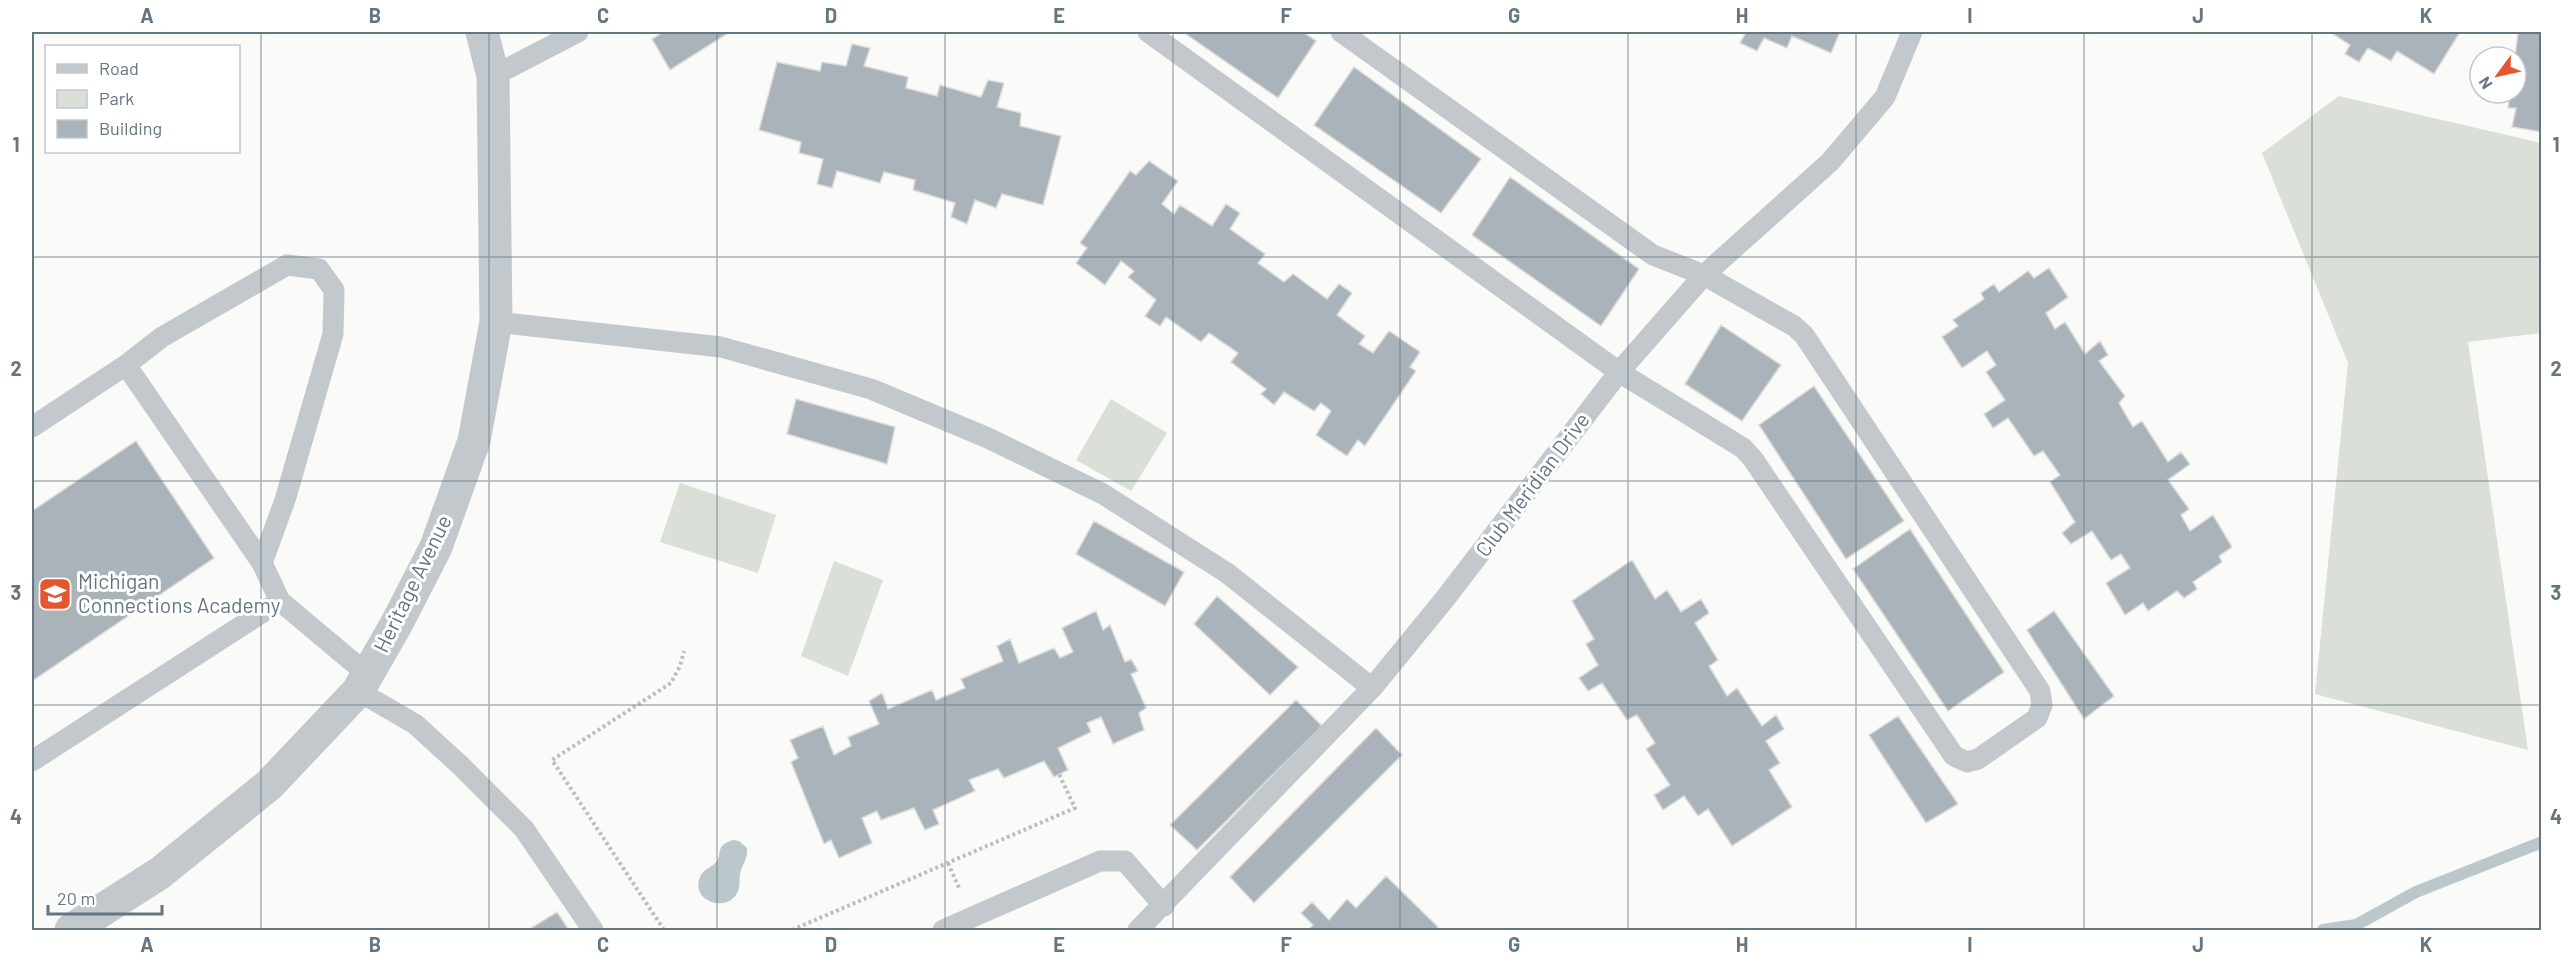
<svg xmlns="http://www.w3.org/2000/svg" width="2573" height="962" font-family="Barlow,sans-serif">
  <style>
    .green { fill: #dadfd7 }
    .water { fill: #bbc7cb }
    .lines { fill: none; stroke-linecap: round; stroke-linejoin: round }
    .stream { stroke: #bbc7cb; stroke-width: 12 }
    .building { fill: #aab3b9; stroke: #dcdcda; stroke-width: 1.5 }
    .path { stroke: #bbbfc2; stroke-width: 4; stroke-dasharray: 3 3; stroke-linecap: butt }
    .service { stroke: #c3c8cc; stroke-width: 21 }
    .minor { stroke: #c3c8cc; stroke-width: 33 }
    .grid { fill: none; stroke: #657683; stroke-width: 1.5; stroke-opacity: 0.55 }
    .labels { text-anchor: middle; stroke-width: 6; stroke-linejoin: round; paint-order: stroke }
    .street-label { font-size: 21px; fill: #657683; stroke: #fff }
    .poi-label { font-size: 21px; fill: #657683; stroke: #fff; text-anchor: start }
    .neatline { fill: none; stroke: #657683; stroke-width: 2 }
    .grid-label { font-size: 20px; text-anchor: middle; font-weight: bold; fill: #657683 }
  </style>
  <rect width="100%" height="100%" fill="#fafaf8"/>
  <path class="green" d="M2339,96L2541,143V333L2468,342L2528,750L2315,694L2348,363L2262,153Z
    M1111,399L1167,433L1131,491L1076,460Z
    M680,483L776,515L758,573L660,542Z
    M834,561L883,580L848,676L801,656Z"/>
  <path class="water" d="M733,840L739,841L747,848C748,860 742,864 740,874C739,878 740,883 739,888C732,916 687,902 701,875C705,868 711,868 715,863C724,855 713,846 733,840Z"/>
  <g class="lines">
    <path class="stream" d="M2323,930L2356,925L2416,892L2542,842"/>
  </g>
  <path class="building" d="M663,32H730L670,70L652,39Z
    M1183,32H1303L1316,41L1278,98Z
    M1738,32H1840L1831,53L1792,36L1787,48L1764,38L1757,51L1740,43L1745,34Z
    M2330,32H2460L2434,74L2397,51L2391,61L2368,48L2359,62L2345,54L2350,45Z
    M2518,32H2542V132L2512,127L2516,108H2508L2510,93H2516L2515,57Z
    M852,44L870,48L864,66L908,77L906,88L937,96L940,85L981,97L988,80L1004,83L997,107L1021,113L1020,126L1061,136L1043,205L1002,194L996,208L975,200L967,224L951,217L955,203L913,190L915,180L884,172L880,183L837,171L832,188L817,184L823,159L799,153L801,142L759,130L777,62L820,71L822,62L846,66Z
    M1354,67L1481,159L1441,213L1314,125Z
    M1149,161L1178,181L1162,204L1174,214L1180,205L1212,226L1226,204L1240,213L1230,229L1265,254L1258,263L1284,282L1293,274L1327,299L1339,284L1352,293L1337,315L1365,336L1359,344L1373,353L1389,331L1420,352L1410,367L1416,371L1365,446L1358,440L1347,456L1316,435L1331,411L1321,403L1314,411L1284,392L1274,405L1261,394L1266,389L1231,362L1238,353L1209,333L1201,342L1166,317L1160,326L1145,316L1156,300L1128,277L1134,271L1121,261L1105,285L1076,263L1087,248L1080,243L1130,171L1136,175Z
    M1510,177L1639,269L1601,326L1472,235Z
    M2049,268L2068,297L2046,313L2055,329L2065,322L2085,354L2100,341L2108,355L2099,361L2125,396L2119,403L2133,427L2142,421L2168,462L2181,452L2190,464L2168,480L2189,509L2181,515L2190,531L2213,515L2232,547L2219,556L2222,562L2193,582L2197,589L2184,598L2177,591L2148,611L2143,603L2125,615L2106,583L2130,568L2121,554L2111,560L2092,531L2071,544L2062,533L2075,522L2050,482L2060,475L2043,451L2034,456L2008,418L1993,428L1984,414L2005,400L1986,372L1996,365L1987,351L1962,368L1942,337L1958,326L1953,320L1984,299L1981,293L1994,284L1999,292L2028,271L2034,278Z
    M1721,325L1781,365L1742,421L1685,384Z
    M1814,386L1904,521L1846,559L1759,425Z
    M796,399L895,427L887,464L787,434Z
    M136,441L214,558L32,681V511Z
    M1094,521L1184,572L1165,606L1076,554Z
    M1910,529L2004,672L1948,711L1853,569Z
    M1632,560L1655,599L1667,590L1681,612L1701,599L1709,613L1695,623L1718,660L1709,666L1727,696L1737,688L1762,726L1776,715L1784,729L1766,741L1780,763L1769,770L1792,807L1732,846L1708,809L1698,816L1684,796L1663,810L1654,795L1670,785L1646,749L1655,743L1637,715L1627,720L1602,683L1588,691L1579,678L1598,665L1586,644L1594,639L1572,601Z
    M1217,596L1298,667L1270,695L1194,624Z
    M1096,611L1103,630L1110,625L1125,662L1131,659L1138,671L1131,674L1146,708L1139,713L1144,730L1113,744L1101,717L1087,723L1091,732L1058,748L1068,770L1054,777L1044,761L1004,778L998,769L969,780L975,791L933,810L939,824L925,830L914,808L881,820L877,811L862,818L872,843L839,858L831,840L824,844L791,762L798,758L790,740L823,726L834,755L851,746L848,737L879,724L869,701L882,693L888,709L932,690L936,700L965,688L961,679L1003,661L997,646L1010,639L1019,663L1054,648L1060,658L1073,652L1062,628Z
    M2054,611L2114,696L2084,719L2027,630Z
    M1296,700L1322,726L1197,850L1170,825Z
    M1898,716L1958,804L1926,823L1869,735Z
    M1376,728L1402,755L1254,903L1230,877Z
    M1386,876L1438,927L1435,930H1308L1313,925L1301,913L1312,902L1329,920L1347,899L1356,908Z
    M557,912L569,930H528Z"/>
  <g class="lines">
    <path class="path" d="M948,863L960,890
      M664,930L552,760L671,683L680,666L684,651
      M792,930L1075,808L1059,774"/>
    <path class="service" d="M1148,32L1619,372L1743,448L1753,459L1954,756L1967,762L1978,759L2037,718L2042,705L2040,691L1804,335L1794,326L1704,275L1653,255L1341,32
      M493,76L578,32
      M496,322L721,347L871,389L988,438L1103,494L1227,573L1372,688
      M126,365L262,563
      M32,427L126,365L162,337L287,265L319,269L334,290L333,334L285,500L262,563L280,601L367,674
      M358,691L415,724L461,766L524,829L593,930
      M32,761L280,601
      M943,930L1100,861H1125L1164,906
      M1138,930L1372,688L1444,600L1619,372L1704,275L1830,162L1885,97L1912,32"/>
    <path class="minor" d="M71,930L160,873L269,785L358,691L397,623L436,547L474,441L496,322L493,76L482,32"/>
  </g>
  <path class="grid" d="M261,32V930M489,32V930M717,32V930M945,32V930M1173,32V930M1400,32V930M1628,32V930M1856,32V930M2084,32V930M2312,32V930M32,257H2542M32,481H2542M32,705H2542"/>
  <defs>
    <symbol id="school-square" viewBox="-11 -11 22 22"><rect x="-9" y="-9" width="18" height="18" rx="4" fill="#e4572e" stroke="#fff"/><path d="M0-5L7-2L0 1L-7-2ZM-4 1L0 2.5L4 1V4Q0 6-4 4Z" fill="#fff"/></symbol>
  </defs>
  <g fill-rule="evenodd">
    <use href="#school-square" x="36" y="575" width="38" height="38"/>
  </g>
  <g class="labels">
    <g class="street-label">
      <text transform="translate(1533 485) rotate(-53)" y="7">Club Meridian Drive</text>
      <text transform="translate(413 584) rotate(-64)" y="7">Heritage Avenue</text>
    </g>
    <g class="poi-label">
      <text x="78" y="589">Michigan<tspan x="78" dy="24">Connections Academy</tspan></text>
    </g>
  </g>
  <rect width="2573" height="962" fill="none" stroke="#ffffff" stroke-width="66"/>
  <rect x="45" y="45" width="195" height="108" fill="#ffffff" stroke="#c1c8cd" stroke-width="1.5"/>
  <rect x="57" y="64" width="30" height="9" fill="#c3c8cc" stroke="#c1c8cd" stroke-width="1.5"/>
  <text x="99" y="75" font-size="18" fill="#657683">Road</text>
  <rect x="57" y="90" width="30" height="18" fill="#dadfd7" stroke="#c1c8cd" stroke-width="1.5"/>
  <text x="99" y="105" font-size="18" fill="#657683">Park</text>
  <rect x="57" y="120" width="30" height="18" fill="#aab3b9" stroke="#c1c8cd" stroke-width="1.5"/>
  <text x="99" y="135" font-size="18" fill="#657683">Building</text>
  <g transform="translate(2498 75) rotate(237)"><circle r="28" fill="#ffffff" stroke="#c1c8cd" stroke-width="1.5"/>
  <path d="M0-4.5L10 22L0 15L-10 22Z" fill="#e4572e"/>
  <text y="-9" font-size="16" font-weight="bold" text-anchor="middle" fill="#657683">N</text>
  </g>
  <path d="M48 905v9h114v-9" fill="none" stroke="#657683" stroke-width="3"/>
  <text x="57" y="905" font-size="18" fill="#657683" stroke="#ffffff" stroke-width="4.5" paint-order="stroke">20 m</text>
  <rect x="33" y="33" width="2507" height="896" class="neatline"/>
  <g class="grid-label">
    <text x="147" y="23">A</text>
    <text x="375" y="23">B</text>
    <text x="603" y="23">C</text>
    <text x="831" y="23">D</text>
    <text x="1059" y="23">E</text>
    <text x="1286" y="23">F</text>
    <text x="1514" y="23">G</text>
    <text x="1742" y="23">H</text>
    <text x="1970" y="23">I</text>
    <text x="2198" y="23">J</text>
    <text x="2426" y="23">K</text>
    <text x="16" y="152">1</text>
    <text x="2556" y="152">1</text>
    <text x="16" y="376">2</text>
    <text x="2556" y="376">2</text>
    <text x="16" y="600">3</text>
    <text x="2556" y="600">3</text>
    <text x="16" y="824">4</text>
    <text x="2556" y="824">4</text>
    <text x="147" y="952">A</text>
    <text x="375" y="952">B</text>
    <text x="603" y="952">C</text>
    <text x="831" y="952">D</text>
    <text x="1059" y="952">E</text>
    <text x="1286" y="952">F</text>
    <text x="1514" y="952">G</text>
    <text x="1742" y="952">H</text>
    <text x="1970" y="952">I</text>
    <text x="2198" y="952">J</text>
    <text x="2426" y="952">K</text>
  </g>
</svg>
